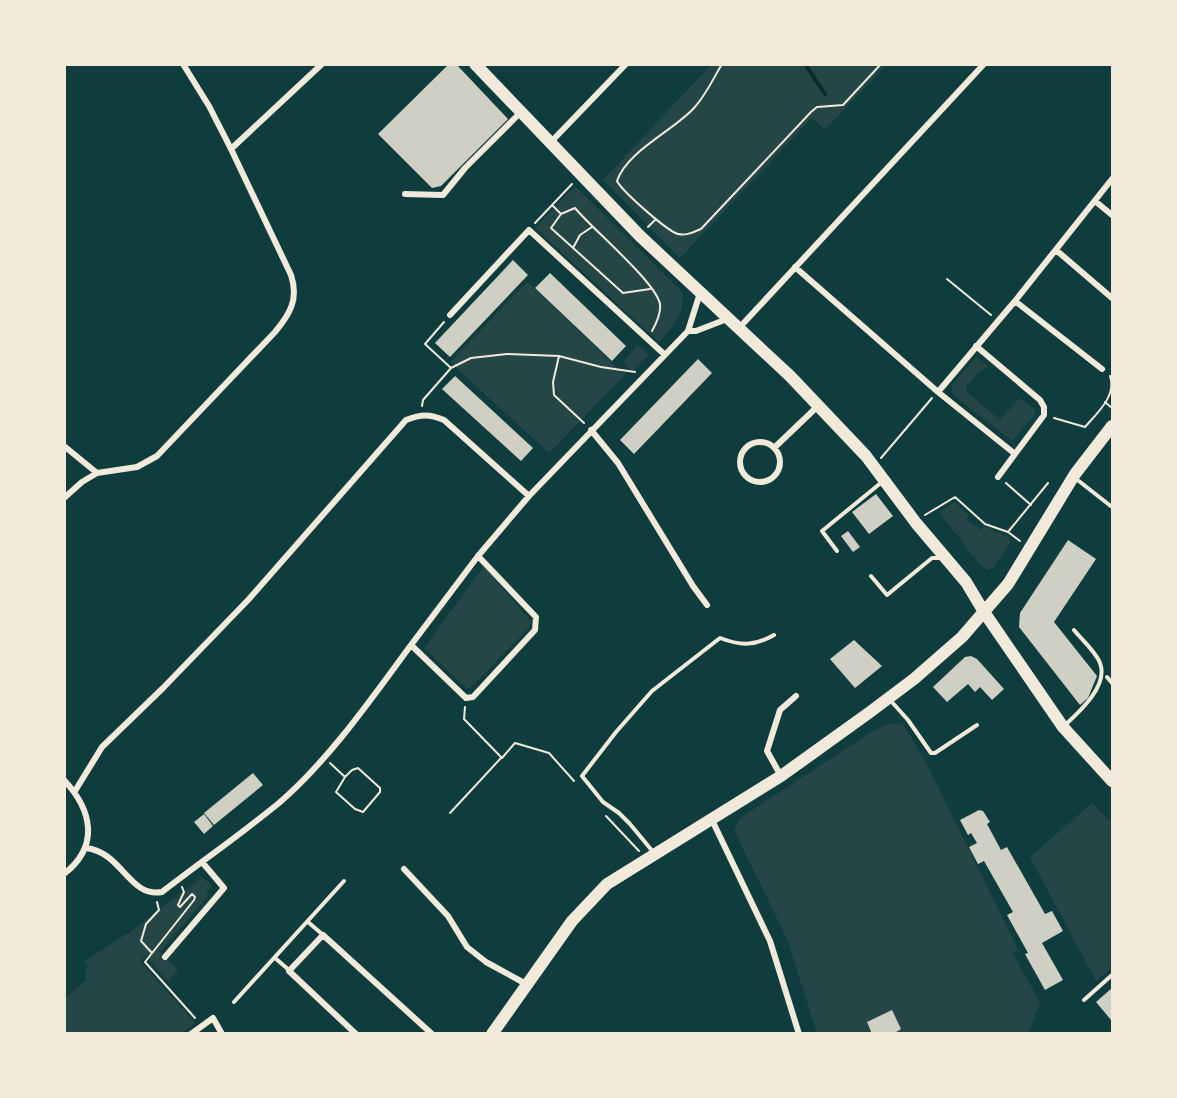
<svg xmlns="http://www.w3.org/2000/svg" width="1177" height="1098" font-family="'Archivo Narrow',sans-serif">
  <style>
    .green { fill: #244646 }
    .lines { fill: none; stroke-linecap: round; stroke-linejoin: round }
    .stream { stroke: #0a2a2b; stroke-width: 4 }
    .building { fill: #cfcfc3 }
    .path { stroke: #f1e9da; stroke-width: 2 }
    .service { stroke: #f1e9da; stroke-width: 4 }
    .minor { stroke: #f1e9da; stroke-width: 6 }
    .primary { stroke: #f1e9da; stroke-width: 12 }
  </style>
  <rect width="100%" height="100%" fill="#0f3d3e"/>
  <path class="green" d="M711,65H886L825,130L812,118L680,258L603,180Z
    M575,186L682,292C687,310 671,330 659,342L535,228Z
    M527,282L625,375L549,453L450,362Z
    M638,345L649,355L632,372L624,361Z
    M976,357L987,366L983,370H981L966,387V391L1000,420L1020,398L1034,409L1036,413L1012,441L952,394V385Z
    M955,502L969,515L966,519L981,530L984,526L1009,538L1010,544L993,568L988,570L981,566L939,512Z
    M484,566L531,622L529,628L470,688H466L424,648Z
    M902,723L923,757L1018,949L1013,954L1040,1002L1029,1033H817L787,939L734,830L739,819L874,730L891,724Z
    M1092,803L1112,823V967L1096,981L1030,857Z
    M202,877L212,886L206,893L208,896L160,952L178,970L168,982L150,961L147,955L140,961L195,1023L182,1033L65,1034V998L87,980L85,973L88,966L85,961L128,933L132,937L129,933Z"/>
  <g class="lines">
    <path class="stream" d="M805,64L825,94"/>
  </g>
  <path class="building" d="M449,64H456L508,119L441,186L432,188L378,134Z
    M513,260L528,275L450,357L435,343Z
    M550,273L626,346L612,361L535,288Z
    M698,359L712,373L634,454L620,440Z
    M455,376L533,448L521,461L442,389Z
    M876,494L893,516L869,534L852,512Z
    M848,531L860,547L853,552L841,536Z
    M1068,540L1096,559L1054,622L1097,676L1088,698L1080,705L1019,627L1020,613Z
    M854,640L882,666L855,688L830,659Z
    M971,656L977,659L1004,689L992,700L980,687L975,692L968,684L947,702L933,687L965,657Z
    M253,773L263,785L214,825L204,813Z
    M979,810L983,811L990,822L987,824L1001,850L1007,847L1045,914L1052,911L1063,931L1042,943L1063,980L1045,990L1025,954L1028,953L1007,915L1013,912L984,861L978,864L969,847L977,843L971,833L968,835L960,820Z
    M204,814L213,826L204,834L194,822Z
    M1112,988V1018L1111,1020L1096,1002Z
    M892,1010L901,1029L893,1034H872L867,1022Z"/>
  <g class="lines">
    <path class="path" d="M722,64C713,79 706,95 694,108C673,131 627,151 617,181C622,191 667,231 678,234C686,236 694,232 701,229L811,112L817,107L843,105L881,64
      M552,205L561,214L575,208C592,229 655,281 660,304C661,313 656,324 652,331
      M561,214L551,228L623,293L650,289
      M535,223L572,184
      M648,227L656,219
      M573,248L580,235L592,227
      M947,279L991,315
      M444,322L425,344L451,368
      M559,356L553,382L554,395L584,423
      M1105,402L1112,408
      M422,406L423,400L451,368L471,358L507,354L559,356L601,367L635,372
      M1054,418L1085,427C1097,413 1117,396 1110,376
      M881,458L932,398
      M1006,483L1031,505
      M925,515L955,497L985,524L1008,532L1048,483
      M1008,532L1020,541
      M465,707L464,719L502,758L515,743L549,753L574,781
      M330,763L345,777L336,792L355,809L363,812L380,792V788L358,768L352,770L345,777
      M450,813L501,758
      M606,816L639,851
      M182,887L184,892L178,905L180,907L192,894L195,897L194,900L145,962L195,1018
      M152,953L141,941L146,924L159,910L157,902"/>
    <path class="service" d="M1075,478L1112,507
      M837,551L822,531L882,482
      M871,576L887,595L932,558H941
      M1107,677L1112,683
      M891,701L908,720L931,753H935L977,725
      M1064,726C1078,713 1109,686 1100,663C1096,652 1082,640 1074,630
      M654,853L630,824L619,813L603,802L582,776L616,732L652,691L720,638C741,646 755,646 774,635
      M308,922L322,934
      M275,958L289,970
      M1084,1000L1112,975
      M234,1002L344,881"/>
    <path class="minor" d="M550,143L626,64
      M231,149L322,64
      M405,194L443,195L465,168L520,113
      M1095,201L1112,215
      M1056,250L1112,298
      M795,267L938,392L1015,454L998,477
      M1015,301L1102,369
      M450,315L529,230L665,355
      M739,328L984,64
      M688,331H696L727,319
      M976,346L1040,400L1044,407V415L1015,454
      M938,392L1015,301L1112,179
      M591,430L618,463L693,586L707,605
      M740 462a20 20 0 1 1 40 0a20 20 0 1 1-40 0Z
      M64,446L97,473
      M774,448L819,405
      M64,498L82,482L97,473L137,467L157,456L275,332C290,314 299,299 291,275L231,149L209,106L183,64
      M411,645L478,556L529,496L688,331L700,293
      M781,776L767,751L780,710L796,696
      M64,780C92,810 100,846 64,874
      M75,791L102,747L163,688L249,599L406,420C421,414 430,414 444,420L529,496
      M712,820L770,941L799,1034
      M86,848C122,852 129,898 162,892C201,862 241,834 279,803C329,760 372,698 411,645L466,698L473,697L535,630L536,617L478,556
      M404,869L448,916L467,947L486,962L528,985
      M165,957L224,888L202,862
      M191,1034L213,1018L222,1034
      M356,1034L289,971L323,935L432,1034"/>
    <path class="primary" d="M475,64L640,236L790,376L866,456L916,523L966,582L984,612L1063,727L1112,781
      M492,1034L572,921L607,884L781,776L870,712L914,679L962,637L1008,584L1075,474L1112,426"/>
  </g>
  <rect width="1177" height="1098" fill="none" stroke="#f1e9da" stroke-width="132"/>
</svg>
